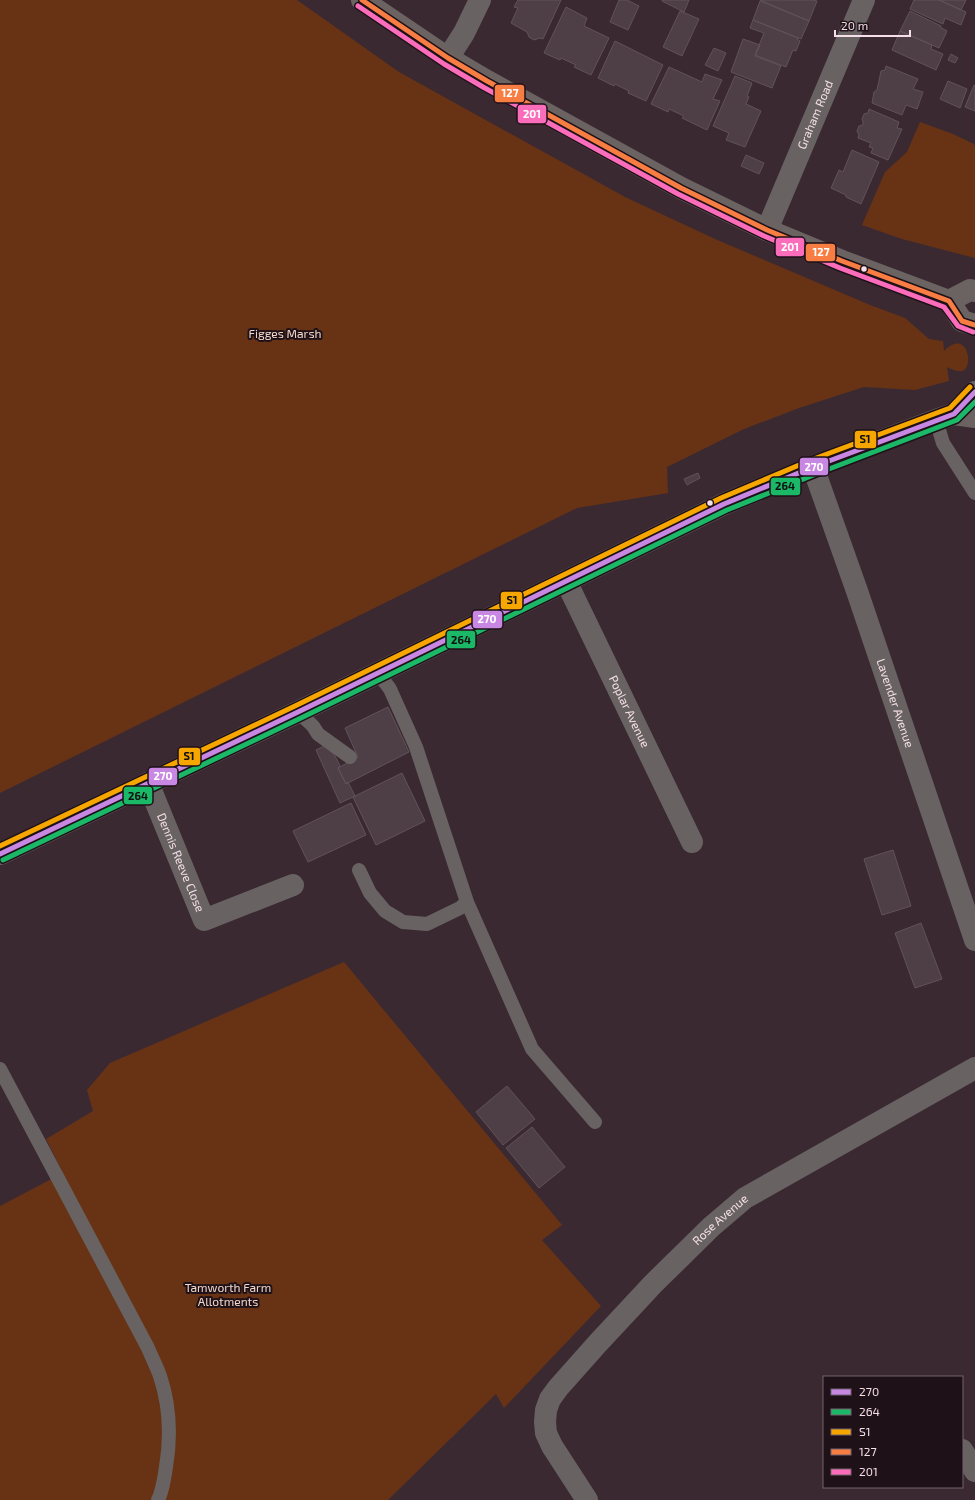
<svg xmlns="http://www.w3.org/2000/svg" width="975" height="1500" font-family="'Exo 2',sans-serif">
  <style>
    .green { fill: #683315 }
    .building { fill: #4e3e46; stroke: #615259 }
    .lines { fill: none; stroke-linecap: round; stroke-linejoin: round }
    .service { stroke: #686362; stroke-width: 14 }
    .minor { stroke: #686362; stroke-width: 22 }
    .tertiary { stroke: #686362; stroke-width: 22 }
    .primary { stroke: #6b6362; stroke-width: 22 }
    .bus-1-casing { stroke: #1f1118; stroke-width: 8 }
    .bus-2-casing { stroke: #1f1118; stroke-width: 8 }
    .bus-3-casing { stroke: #1f1118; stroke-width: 8 }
    .bus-4-casing { stroke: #1f1118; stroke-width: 8 }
    .bus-5-casing { stroke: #1f1118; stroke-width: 8 }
    .bus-1 { stroke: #c787e3; stroke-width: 5 }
    .bus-2 { stroke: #1ab867; stroke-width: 5 }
    .bus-3 { stroke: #f7a600; stroke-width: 5 }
    .bus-4 { stroke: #f77d43; stroke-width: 5 }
    .bus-5 { stroke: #fb6dba; stroke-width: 5 }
    .bus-dot { fill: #f5dfe9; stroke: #1f1118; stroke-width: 1.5 }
    .labels { text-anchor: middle; stroke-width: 4; stroke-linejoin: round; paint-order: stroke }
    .street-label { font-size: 12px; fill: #f5dfe9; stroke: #1f1118 }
    .park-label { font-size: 12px; fill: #f2d8ca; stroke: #1f1118 }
    .line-badge { stroke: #1f1118; stroke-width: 1.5 }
    .badge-label { font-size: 11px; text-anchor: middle; font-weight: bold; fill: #fff }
    .pale-badge-label { font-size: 11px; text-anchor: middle; font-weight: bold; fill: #111 }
  </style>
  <rect width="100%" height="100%" fill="#3b2932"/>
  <path class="green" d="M0,0H297L399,72L625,197L715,239L870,305L905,318L929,339L943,341L944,351C967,327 975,367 962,371C957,372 951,369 947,367L949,381L915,390L864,387L799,408L744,429L667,467L668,493L577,508L0,793Z
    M920,122L953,134L974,144L975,147V258L902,239L862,225L885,172L907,152Z
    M344,962L562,1225L542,1240L601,1306L504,1408L496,1394L388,1500H0V1206L63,1173L46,1139L93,1111L87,1090L110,1063Z"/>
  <path class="building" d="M518,0H561L543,39L540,38L534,40L529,37L527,32L511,23L518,8L514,7Z
    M619,0H627L639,6L628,30L610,22Z
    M662,0H689L684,12L662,1Z
    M760,0H813L817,1L809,21Z
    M914,0H939L966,12L961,25L945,18L943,24L910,9Z
    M939,0H966L961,10Z
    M760,1L809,21L801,39L753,20Z
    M566,7L587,18L584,26L609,38L591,75L574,67L576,65L561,58L560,60L544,53Z
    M680,11L699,19L682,56L663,47Z
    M910,11L941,26L940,27L947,31L939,48L900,31Z
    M753,20L798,38L797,39L800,41L796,51L793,50L786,67L755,55L764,33L750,28Z
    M900,31L932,45L931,49L943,54L936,70L892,50Z
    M743,39L760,45L755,56L781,66L772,88L731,72Z
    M615,41L663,65L646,101L628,93L629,91L615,84L614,86L598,78Z
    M714,48L726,53L718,71L705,65Z
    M951,54L958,58L955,63L948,60Z
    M886,66L918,79L913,89L923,92L917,109L906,105L902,115L872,103L874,92L877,90L881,71L885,70Z
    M669,67L702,82L705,74L722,80L713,99L720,101L707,130L682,118L684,116L669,109L668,112L651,104Z
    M735,76L752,83L747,96L749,97L746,104L761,111L745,147L726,140L729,133L713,126Z
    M948,81L967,89L960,108L940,99Z
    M974,85L975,86V111L965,107Z
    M869,109L899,122L897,128L902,129L888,160L871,153L873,148L869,147L871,143L858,138L859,135L857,131L859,126L863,125V122L862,119L864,114L868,113Z
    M852,150L879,162L861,204L846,197V195L831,188L839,170L843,172Z
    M746,155L764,163L759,174L741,166Z
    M698,473L700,478L687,485L684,479Z
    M388,707L409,752L346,784L338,768L358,757L345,728Z
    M324,746L334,754L340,766L338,768L346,784L348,782L355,796L340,803L316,750Z
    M402,773L425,821L376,845L353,797Z
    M351,803L366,835L308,862L293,831Z
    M893,850L911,906L882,915L864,859Z
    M921,923L942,979L915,988L895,933Z
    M507,1086L535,1119L503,1145L476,1112Z
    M532,1127L565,1167L539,1188L506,1148Z"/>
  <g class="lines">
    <path class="service" d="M936,420L943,443L975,493
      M378,673L390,689L416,747L467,902L532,1049L595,1122
      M298,712L313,726L318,734L350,757
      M359,870L370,893L385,911L403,922L427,924L460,908L467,902
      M0,1069L148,1348C152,1358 157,1367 160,1376C170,1406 171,1437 166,1467C164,1479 163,1490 158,1500"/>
    <g class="minor">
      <path d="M448,58L464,33L480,0"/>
      <path id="s1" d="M767,230L864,0"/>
      <path id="s2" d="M566,581L692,842"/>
      <path id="s3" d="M148,783L204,920L293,885"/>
      <path d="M962,1450L975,1471"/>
      <path id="s4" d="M587,1500L552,1446L546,1433L545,1422L546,1410L550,1399L558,1388L598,1343L653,1284L711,1227L745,1198L975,1068"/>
    </g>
    <path class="tertiary" id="s5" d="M813,467L857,591L975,940"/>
    <path class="primary" d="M362,0L448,58L487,81L681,188L767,230L842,261L949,301L962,321L975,325
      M949,301L970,290L975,291
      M954,414L975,392
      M0,854L298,712L724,504L813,467L936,420L954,414L975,417"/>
    <defs>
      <path id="bus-1" d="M0,854L298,712L724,504L813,467L954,414L975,392"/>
      <path id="bus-2" d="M3,860L301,718L727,510L816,474L957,420L975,402"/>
      <path id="bus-3" d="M0,846L295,706L721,498L811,460L950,408L970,387"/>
      <path id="bus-4" d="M362,0L448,58L487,81L681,188L767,230L842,261L949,301L962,321L975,325"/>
      <path id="bus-5" d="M358,6L444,64L483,87L678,194L764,236L840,268L944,307L958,326L973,332"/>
    </defs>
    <use href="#bus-1" class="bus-1-casing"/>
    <use href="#bus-2" class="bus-2-casing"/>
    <use href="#bus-3" class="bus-3-casing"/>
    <use href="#bus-4" class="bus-4-casing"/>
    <use href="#bus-5" class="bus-5-casing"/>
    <use href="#bus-1" class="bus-1"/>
    <use href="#bus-2" class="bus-2"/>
    <use href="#bus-3" class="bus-3"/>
    <use href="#bus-4" class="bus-4"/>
    <use href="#bus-5" class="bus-5"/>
  </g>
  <g class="bus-dot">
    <circle cx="864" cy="269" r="3.5"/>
    <circle cx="710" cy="503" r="3.5"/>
  </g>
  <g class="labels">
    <g class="street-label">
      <text dy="4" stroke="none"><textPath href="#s1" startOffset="125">Graham Road</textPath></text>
      <text dy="4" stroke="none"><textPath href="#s5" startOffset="250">Lavender Avenue</textPath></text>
      <text dy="4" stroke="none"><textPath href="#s2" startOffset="145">Poplar Avenue</textPath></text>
      <text dy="4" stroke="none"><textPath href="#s3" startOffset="86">Dennis Reeve Close</textPath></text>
      <text dy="4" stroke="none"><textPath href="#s4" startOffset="361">Rose Avenue</textPath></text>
    </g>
    <g class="park-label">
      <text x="285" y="338">Figges Marsh</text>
      <text x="228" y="1292">Tamworth Farm<tspan x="228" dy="14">Allotments</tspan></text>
    </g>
  </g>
  <g class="line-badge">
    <rect x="494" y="84" width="31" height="19" rx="4" fill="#f77d43"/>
    <rect x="517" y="104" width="30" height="20" rx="4" fill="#fb6dba"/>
    <rect x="775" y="237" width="30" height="20" rx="4" fill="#fb6dba"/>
    <rect x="805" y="243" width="31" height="19" rx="4" fill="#f77d43"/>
    <rect x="854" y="430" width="23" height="19" rx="4" fill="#f7a600"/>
    <rect x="799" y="457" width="30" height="19" rx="4" fill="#c787e3"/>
    <rect x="770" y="477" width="31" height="19" rx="4" fill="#1ab867"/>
    <rect x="500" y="591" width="23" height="19" rx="4" fill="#f7a600"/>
    <rect x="472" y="610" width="31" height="19" rx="4" fill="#c787e3"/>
    <rect x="446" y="630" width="30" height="19" rx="4" fill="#1ab867"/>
    <rect x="178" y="747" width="23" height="19" rx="4" fill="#f7a600"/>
    <rect x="148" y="767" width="30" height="19" rx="4" fill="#c787e3"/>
    <rect x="123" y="786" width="30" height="19" rx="4" fill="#1ab867"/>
  </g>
  <g class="badge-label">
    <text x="510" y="97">127</text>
    <text x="532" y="118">201</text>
    <text x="790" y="251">201</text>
    <text x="821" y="256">127</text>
    <text x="814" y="471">270</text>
    <text x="487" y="623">270</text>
    <text x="163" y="780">270</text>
  </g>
  <g class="pale-badge-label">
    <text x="865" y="443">S1</text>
    <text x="785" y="490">264</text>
    <text x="512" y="604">S1</text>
    <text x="461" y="644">264</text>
    <text x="189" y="760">S1</text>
    <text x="138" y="800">264</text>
  </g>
  <rect x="823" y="1376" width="140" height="112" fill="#1f1118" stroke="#75636c"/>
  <rect x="831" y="1389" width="20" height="6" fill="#c787e3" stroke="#75636c"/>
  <text x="859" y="1396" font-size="12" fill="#f5dfe9">270</text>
  <rect x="831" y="1409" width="20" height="6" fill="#1ab867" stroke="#75636c"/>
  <text x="859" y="1416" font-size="12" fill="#f5dfe9">264</text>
  <rect x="831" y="1429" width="20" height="6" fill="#f7a600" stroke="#75636c"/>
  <text x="859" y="1436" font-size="12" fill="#f5dfe9">S1</text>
  <rect x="831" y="1449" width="20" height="6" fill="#f77d43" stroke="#75636c"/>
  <text x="859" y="1456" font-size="12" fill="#f5dfe9">127</text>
  <rect x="831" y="1469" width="20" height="6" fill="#fb6dba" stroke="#75636c"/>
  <text x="859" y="1476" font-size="12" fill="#f5dfe9">201</text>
  <path d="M835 30v6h75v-6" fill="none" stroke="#f5dfe9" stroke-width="2"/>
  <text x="841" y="30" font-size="12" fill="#f5dfe9" stroke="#1f1118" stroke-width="3" paint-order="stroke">20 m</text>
</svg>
